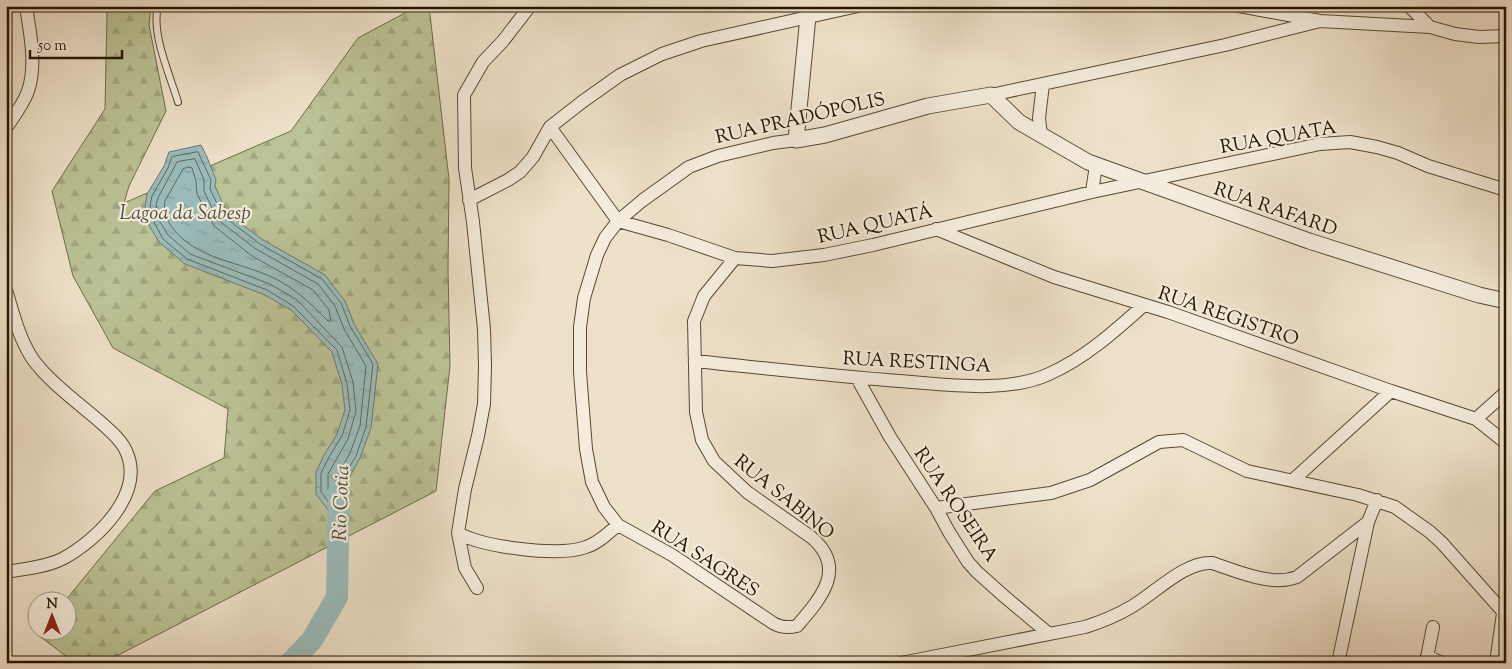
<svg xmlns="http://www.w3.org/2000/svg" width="1512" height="669" font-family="'Sorts Mill Goudy',serif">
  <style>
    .forest { fill: url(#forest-firs); stroke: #706c4a }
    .water { fill: url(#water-ripples); stroke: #6b7970 }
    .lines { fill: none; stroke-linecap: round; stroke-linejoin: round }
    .shore { stroke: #60685e; stroke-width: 1 }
    .river { stroke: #9abcbb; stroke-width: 22 }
    .service-casing { stroke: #574832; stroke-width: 8 }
    .minor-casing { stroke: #574832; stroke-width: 14 }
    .tertiary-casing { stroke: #574832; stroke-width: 17 }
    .service { stroke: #f4ecdc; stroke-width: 6 }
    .minor { stroke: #f4ecdc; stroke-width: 12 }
    .tertiary { stroke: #f4ecdc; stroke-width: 15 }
    .labels { text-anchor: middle; stroke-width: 4.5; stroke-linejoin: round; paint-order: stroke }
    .street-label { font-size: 19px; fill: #251500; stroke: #f4ecdc }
    .water-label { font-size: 20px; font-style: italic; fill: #4e4f41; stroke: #f4ecdc }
  </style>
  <defs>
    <pattern id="forest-firs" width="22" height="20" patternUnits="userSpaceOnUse" patternTransform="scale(1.25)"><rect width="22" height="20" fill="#bbc295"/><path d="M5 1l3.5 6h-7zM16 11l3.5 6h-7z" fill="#a1a67f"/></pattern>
    <pattern id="water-ripples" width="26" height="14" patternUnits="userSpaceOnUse" patternTransform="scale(1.25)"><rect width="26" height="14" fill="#9abcbb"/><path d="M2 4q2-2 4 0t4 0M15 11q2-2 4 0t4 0" fill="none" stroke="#85a19f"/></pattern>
  </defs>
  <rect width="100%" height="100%" fill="#eee1c9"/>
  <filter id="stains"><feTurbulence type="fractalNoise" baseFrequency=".004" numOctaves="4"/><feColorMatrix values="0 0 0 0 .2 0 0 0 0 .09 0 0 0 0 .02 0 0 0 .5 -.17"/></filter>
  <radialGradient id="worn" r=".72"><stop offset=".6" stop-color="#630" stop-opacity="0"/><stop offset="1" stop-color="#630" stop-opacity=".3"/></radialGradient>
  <path class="forest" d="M103,6H151L149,25L166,111L129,186L124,203L291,131L358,38L418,6H429L449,179L448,270L450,366L436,491L103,663H75L38,635L41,632H68V602L65,601L155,491L224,458L228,409L113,348L73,276L52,191L105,109L107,14Z"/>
  <path class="water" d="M201,145L207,157L216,180L215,186L227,213L263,240L325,275L345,301L354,324L378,364L371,428L360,458L348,480L338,523L316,494V472L324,455L337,434L345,410L342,385L332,352L291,310L265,295L185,264L159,242L150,227L145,207L147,194L164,166L169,152Z"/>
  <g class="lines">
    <path class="shore" d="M198,152L211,180L210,189L223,216L260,244L322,279L341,303L350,326L373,364L366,427L356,456L343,478L335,507H332L321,492V473L329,457L342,436L350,410L347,384L337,350L293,306L267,290L187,259L163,239L155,224L150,206L152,196L168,168L172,157Z
      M195,159L204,180V191L218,220L256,249L318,284L335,306L344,329L366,366L360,426L350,453L338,475L331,492L328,490V474L348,439L356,411L353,382L342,347L297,300L270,284L190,254L168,235L160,222L156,205L158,198L177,162Z
      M189,167L192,168L196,181L197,194L214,226L252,256L313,290L329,310L331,321H328C310,303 296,289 274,278C249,266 216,261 194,247C179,238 161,220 165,201L183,169Z"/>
    <path class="river" d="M290,663L312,640L337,597L339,492"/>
    <defs>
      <path id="service" d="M158,6C151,34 170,75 178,102
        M1505,335H1506"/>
      <path id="minor" d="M1239,6L1320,21L1430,27L1455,34L1479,37L1506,36
        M1409,6L1430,27
        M991,95L1225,45L1320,21
        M550,127L618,221L668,235L735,258L772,261L824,255L873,245L1092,192L1320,144L1350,142L1377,147L1398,153L1428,166L1506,190
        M6,128C14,116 23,105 28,91C37,65 30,33 26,6
        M1041,135L1039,118L1043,84
        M1092,192L1096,165
        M469,200L508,180L520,172L533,157L550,127L582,102L620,75L662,54L701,41L858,6
        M936,229L1054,277L1168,312L1391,391L1476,419L1506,443
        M735,258L704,296L694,321L696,412L702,440L714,461L747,492L811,537C848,568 821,598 797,626C788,628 781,628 773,623L672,555L618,525L604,507L592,482L586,449L580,372V327L584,298L597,255L605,238L618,221L643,200L689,167L718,156L773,143L796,140
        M6,290C13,313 19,338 32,358C47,380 78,403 98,420C108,429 121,439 126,451C146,494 96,541 62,559C46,567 24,569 6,572
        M695,361C763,368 831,376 899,381C944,384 1006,394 1049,374C1085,358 1115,331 1144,305
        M857,378L890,437L936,508L949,532L968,562L977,572L1005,597L1048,633
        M1476,419L1506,392
        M1293,480L1391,391
        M936,508L1051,493L1090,480L1159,442L1183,440L1247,471L1358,495L1395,507L1430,532L1442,543L1506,615
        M458,533C483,547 558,557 586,547C599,543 608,533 618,525
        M477,588L465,568L458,533L465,489L478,436L484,404L485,366L484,329L473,222L465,168L464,95L483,62L503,41L530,6
        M1427,656L1442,663
        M901,663L1085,627C1101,622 1116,616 1131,607C1154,594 1185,561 1212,563C1237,571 1271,587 1297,577L1368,522
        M1338,663L1368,522L1377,500
        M1426,663L1433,627
        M1496,663L1503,613"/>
      <path id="tertiary" d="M809,6L796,140L825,135L928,106L991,95L1019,122L1088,162L1309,241L1479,295L1506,301"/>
    </defs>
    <use href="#service" class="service-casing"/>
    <use href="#minor" class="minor-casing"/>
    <use href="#tertiary" class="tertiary-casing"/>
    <use href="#service" class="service"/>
    <use href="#minor" class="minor"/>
    <use href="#tertiary" class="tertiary"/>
  </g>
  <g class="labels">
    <g class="street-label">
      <text transform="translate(800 117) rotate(-13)" y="7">RUA PRADÓPOLIS</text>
      <text transform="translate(1278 136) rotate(-10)" y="7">RUA QUATA</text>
      <text transform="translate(1276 208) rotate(19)" y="7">RUA RAFARD</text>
      <text transform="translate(875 223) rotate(-13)" y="7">RUA QUATÁ</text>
      <text transform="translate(1229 315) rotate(19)" y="7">RUA REGISTRO</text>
      <text transform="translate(917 361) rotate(3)" y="7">RUA RESTINGA</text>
      <text transform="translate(785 496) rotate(39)" y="7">RUA SABINO</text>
      <text transform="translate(957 504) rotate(56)" y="7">RUA ROSEIRA</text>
      <text transform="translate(706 558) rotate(33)" y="7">RUA SAGRES</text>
    </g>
    <g class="water-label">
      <text x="185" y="219">Lagoa da Sabesp</text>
      <text transform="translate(340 503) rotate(-88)" y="7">Rio Cotia</text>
    </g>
  </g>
  <rect width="1512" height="669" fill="none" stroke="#eee1c9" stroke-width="25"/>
  <rect x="8" y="8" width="1497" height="654" fill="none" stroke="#251500" stroke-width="2.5"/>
  <rect x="12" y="12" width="1487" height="644" fill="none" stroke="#251500"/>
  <g transform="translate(52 616)"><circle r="24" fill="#f4ecdc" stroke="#a19684"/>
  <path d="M0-4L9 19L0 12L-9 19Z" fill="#8f2418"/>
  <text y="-8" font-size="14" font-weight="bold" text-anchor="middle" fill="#251500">N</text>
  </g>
  <path d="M30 50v8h92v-8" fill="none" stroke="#251500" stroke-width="2.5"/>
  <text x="38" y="50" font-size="15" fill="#251500" stroke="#f4ecdc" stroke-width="4" paint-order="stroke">50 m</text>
  <rect width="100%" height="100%" filter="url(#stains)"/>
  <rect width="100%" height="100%" fill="url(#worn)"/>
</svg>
